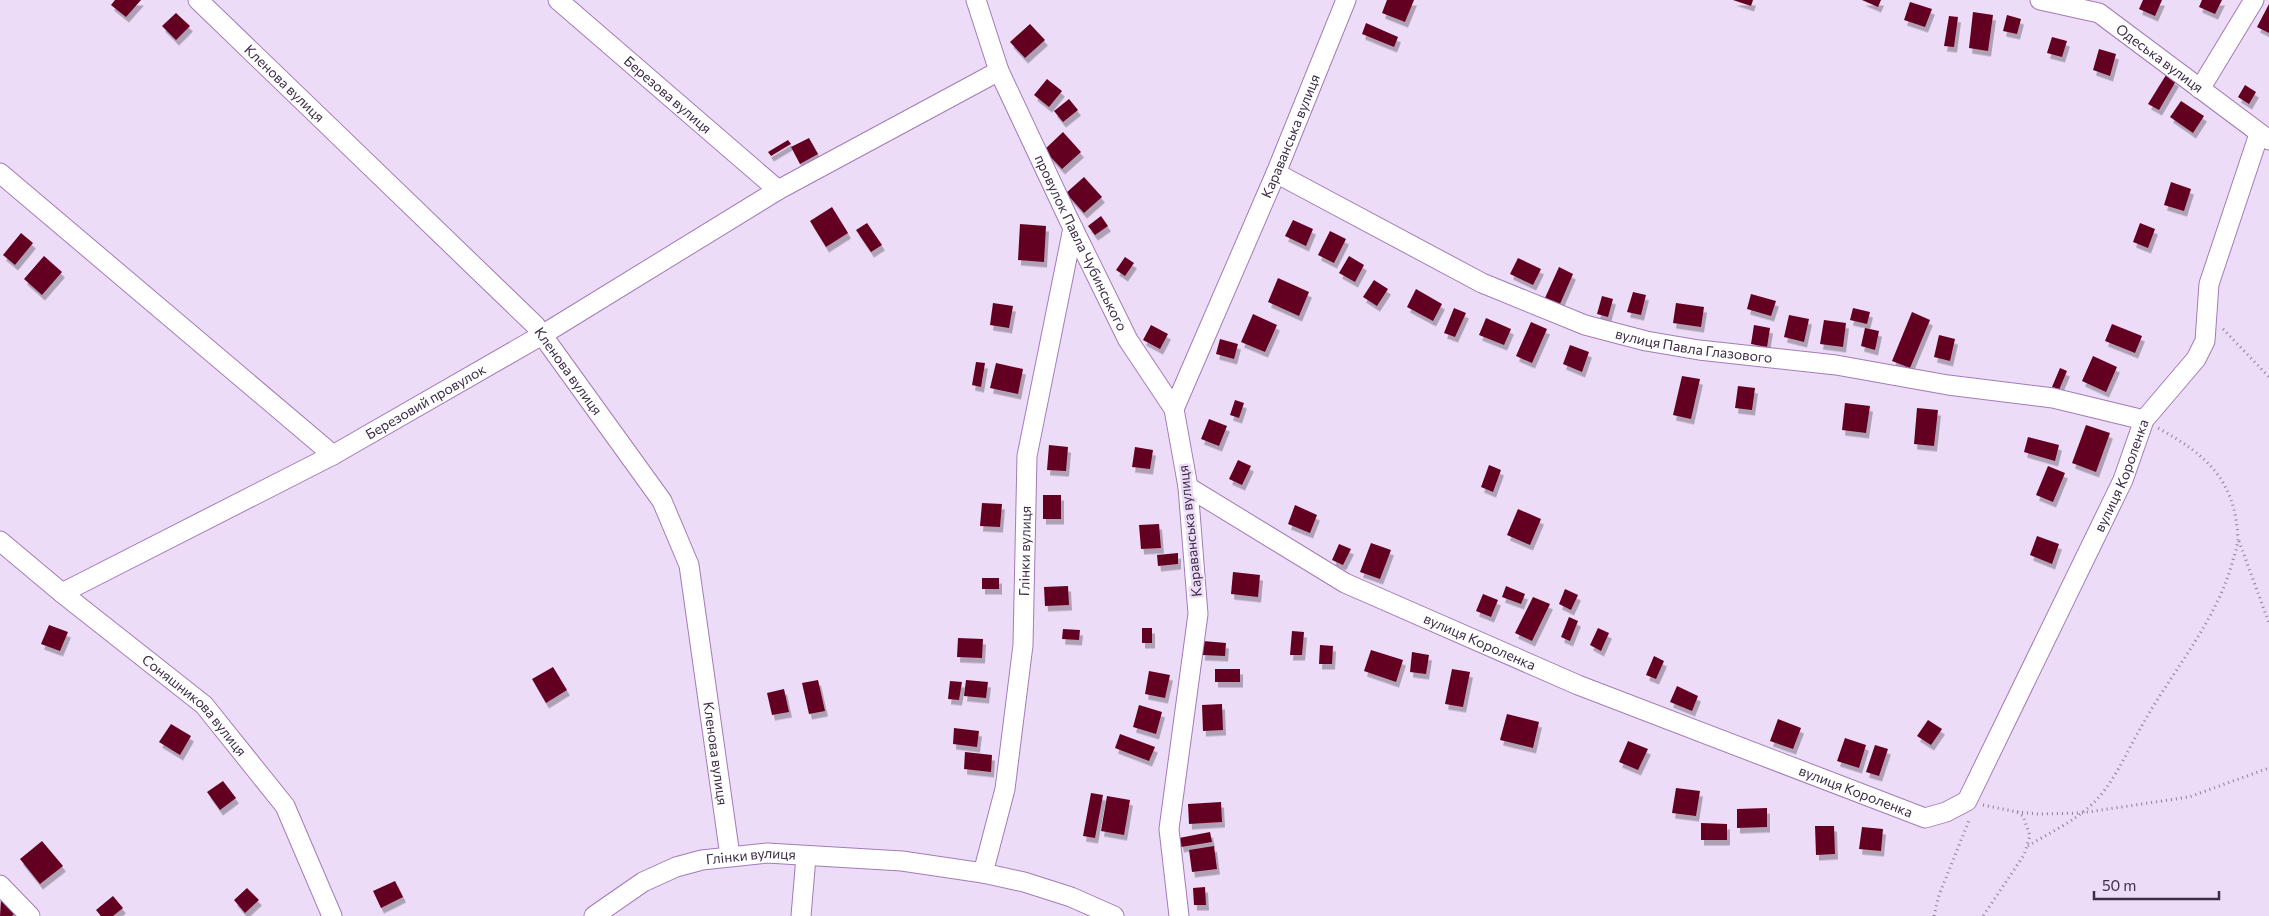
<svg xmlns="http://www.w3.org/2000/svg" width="2269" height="916" font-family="Commissioner,sans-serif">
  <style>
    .building { fill: #640621; filter: url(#shadow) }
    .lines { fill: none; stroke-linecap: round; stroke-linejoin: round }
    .minor-casing { stroke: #a37bb9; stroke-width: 21 }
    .path { stroke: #8f7e99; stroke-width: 3; stroke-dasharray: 1 4; stroke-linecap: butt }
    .minor { stroke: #fff; stroke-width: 19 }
    .labels { text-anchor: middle; stroke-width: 5; stroke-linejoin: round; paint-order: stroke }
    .street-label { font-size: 14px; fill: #3d2c46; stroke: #eddcf7 }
  </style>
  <defs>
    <filter id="shadow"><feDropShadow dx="3" dy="5.5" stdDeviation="0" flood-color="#0004"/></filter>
  </defs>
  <rect width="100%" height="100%" fill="#eddcf7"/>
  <path class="building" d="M115,0H141L126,17L111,5Z
    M1387,0H1414L1405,22L1382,13Z
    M1733,0H1753L1751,6Z
    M1862,0H1881L1878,7Z
    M2143,0H2162L2155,16L2139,9Z
    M2202,0H2222L2215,14L2199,7Z
    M1910,2L1932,9L1925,27L1904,20Z
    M2269,4V33L2257,27Z
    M1973,12L1993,15L1988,51L1969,48Z
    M176,13L190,26L176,40L162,26Z
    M2007,15L2021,19L2017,34L2003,31Z
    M1949,16L1958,17L1954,47L1944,46Z
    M1366,23L1398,37L1394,47L1362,34Z
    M1030,24L1045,40L1025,58L1010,42Z
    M2052,37L2067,41L2062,57L2047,53Z
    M2099,49L2116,54L2110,76L2093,70Z
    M2166,75L2176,81L2159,110L2148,104Z
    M1047,79L1062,91L1049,107L1034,95Z
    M2245,85L2256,92L2249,104L2238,97Z
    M1069,99L1078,110L1063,122L1054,111Z
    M2181,101L2204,116L2193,133L2170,117Z
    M1063,132L1081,152L1062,169L1044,150Z
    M809,138L818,154L800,164L791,147Z
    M788,140L791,144L771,156L768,152Z
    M1084,177L1102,197L1084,213L1066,193Z
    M2171,182L2191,189L2184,211L2164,205Z
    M832,207L848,233L826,247L810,221Z
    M1101,216L1108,226L1095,235L1088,226Z
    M1293,220L1313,229L1306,246L1285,236Z
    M867,223L882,245L871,252L856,230Z
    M2140,223L2155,229L2148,248L2133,242Z
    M1020,224L1046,226L1044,262L1018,260Z
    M1330,231L1346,239L1334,263L1318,255Z
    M21,233L33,243L15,265L3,255Z
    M44,256L62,272L42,295L24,279Z
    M1349,256L1364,265L1355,282L1339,273Z
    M1125,257L1134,263L1125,276L1116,270Z
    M1518,258L1541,269L1533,285L1510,274Z
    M1559,267L1573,274L1560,304L1545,298Z
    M1278,278L1309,292L1299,316L1268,302Z
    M1374,280L1388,289L1377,306L1363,297Z
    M1416,289L1442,304L1433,321L1407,307Z
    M1633,292L1646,295L1641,315L1627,312Z
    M1751,294L1776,301L1771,316L1747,309Z
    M1602,296L1613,299L1608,317L1597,314Z
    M993,303L1013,306L1009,328L990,325Z
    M1676,303L1704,307L1701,327L1673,323Z
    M1454,308L1466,313L1455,337L1444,333Z
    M1853,308L1870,312L1867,324L1850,320Z
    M1912,312L1930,320L1910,368L1892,361Z
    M1253,314L1277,325L1265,352L1241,342Z
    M1789,315L1809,319L1804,342L1784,337Z
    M1486,318L1511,329L1504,345L1479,335Z
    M1824,320L1846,323L1843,347L1820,344Z
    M1531,322L1547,329L1532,363L1516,356Z
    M2112,324L2142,336L2135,353L2105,341Z
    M1151,325L1168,334L1160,349L1143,340Z
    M1754,325L1770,328L1767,347L1751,344Z
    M1865,328L1879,331L1875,350L1861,346Z
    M1939,335L1955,339L1950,361L1934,357Z
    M1220,339L1238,344L1234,359L1216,354Z
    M1570,345L1589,352L1582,372L1563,364Z
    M2093,356L2117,367L2106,392L2082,381Z
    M976,362L985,363L981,387L972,385Z
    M996,363L1023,369L1018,394L990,388Z
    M2060,368L2067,371L2059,390L2052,387Z
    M1682,376L1700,379L1691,419L1673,415Z
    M1738,386L1755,388L1752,410L1735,408Z
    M1235,400L1244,403L1239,418L1230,415Z
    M1845,403L1870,406L1866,433L1842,430Z
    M1917,408L1938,410L1934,446L1914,444Z
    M1209,419L1227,426L1219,446L1201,439Z
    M2086,425L2110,433L2096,472L2072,463Z
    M2028,437L2059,445L2055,461L2024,452Z
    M1049,445L1068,447L1066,471L1047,470Z
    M1135,447L1153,450L1150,469L1132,467Z
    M1238,460L1251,466L1242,485L1229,479Z
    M1489,465L1501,470L1493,492L1481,487Z
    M2048,466L2065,473L2053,502L2036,495Z
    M1043,495H1061V519H1043Z
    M982,503L1002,504L1000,527L980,526Z
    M1295,505L1317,515L1310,533L1288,524Z
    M1518,509L1541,519L1530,545L1507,535Z
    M1159,524L1161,548L1141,549L1139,525Z
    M2037,536L2059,544L2052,564L2030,555Z
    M1371,543L1391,550L1380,579L1360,572Z
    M1339,544L1351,549L1343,565L1332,560Z
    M1178,553V564L1158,566L1157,555Z
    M1233,572L1260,575L1258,597L1231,594Z
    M982,578H999V589H982Z
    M1068,586L1069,605L1045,606L1044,587Z
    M1506,586L1525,594L1521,604L1502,597Z
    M1565,589L1578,595L1571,610L1559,604Z
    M1483,594L1498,600L1491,617L1476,611Z
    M1533,597L1550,604L1532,641L1515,633Z
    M1569,617L1578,621L1570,641L1561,637Z
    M49,625L68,632L60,651L41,644Z
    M1142,628H1152V643H1142Z
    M1598,628L1609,633L1601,651L1590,645Z
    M1063,629L1080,630L1079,640L1062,639Z
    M1292,631L1304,632L1302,655H1290Z
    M958,638L983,639L982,658L957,657Z
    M1203,641L1226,643L1225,656L1202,655Z
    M1320,645L1333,646L1332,664H1319Z
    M1371,650L1403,660L1396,682L1364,671Z
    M1412,652L1429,655L1426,674L1410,672Z
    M1654,656L1664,661L1656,679L1646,675Z
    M553,667L567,690L546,703L532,679Z
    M1215,669H1240V682H1215Z
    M1452,669L1470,672L1463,707L1445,704Z
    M1149,671L1170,675L1165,698L1145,694Z
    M818,680L825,711L809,714L802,683Z
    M966,680L988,682L986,698L964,696Z
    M950,681L962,682L959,700L948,699Z
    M1677,686L1698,696L1692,711L1670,702Z
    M784,689L789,712L772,715L767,693Z
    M1222,704L1223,730L1203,731L1202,705Z
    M1139,705L1162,712L1156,734L1133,727Z
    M1507,714L1539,722L1533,748L1500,740Z
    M1778,719L1801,728L1793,749L1770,741Z
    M1928,720L1942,729L1931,745L1917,736Z
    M171,724L191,736L180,755L159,742Z
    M954,728L979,731L977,747L953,744Z
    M1120,734L1155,747L1149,761L1115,748Z
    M1845,738L1866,745L1859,768L1837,761Z
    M1628,741L1648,749L1638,770L1619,762Z
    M1875,745L1888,749L1879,776L1866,772Z
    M965,752L992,755L991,772L964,769Z
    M223,781L236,798L220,810L207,792Z
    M1676,788L1700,791L1696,816L1672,813Z
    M1091,793L1103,795L1095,838L1083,836Z
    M1107,796L1130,800L1124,835L1101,831Z
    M1221,802L1222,822L1189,824L1188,804Z
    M1767,808V827L1737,828V809Z
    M1701,823L1727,824V840H1701Z
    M1815,826H1834L1835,854L1816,855Z
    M1862,827L1883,829L1881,851L1859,849Z
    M1210,832L1212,842L1181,847L1179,838Z
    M42,841L63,866L40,884L20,859Z
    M1214,846L1217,869L1192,872L1189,850Z
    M395,881L403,897L381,908L373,891Z
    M1205,887L1206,905H1194L1193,888Z
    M247,888L259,900L245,913L234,900Z
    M113,896L123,908L113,916H101L96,910Z
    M1,898L16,912L12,916H0Z"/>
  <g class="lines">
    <defs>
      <g id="minor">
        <path id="s1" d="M198,0L535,325L662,501L689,565L730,856"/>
        <path id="s2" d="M558,0L778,190"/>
        <path id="s3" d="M976,0L999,71L1069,220L1128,340L1174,409"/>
        <path id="s4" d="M2040,0L2099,13L2269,140"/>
        <path d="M2200,89L2254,0"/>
        <path d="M0,173L333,455"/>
        <path id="s5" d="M1276,173L1482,283L1585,325L1646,341L1699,350L1836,365L1948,385L2053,398L2144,420"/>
        <path id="s6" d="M1188,487L1345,583L1578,685L1925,818L1946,812L1967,801L2123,480L2144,420L2196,359L2205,341L2209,284L2259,134"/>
        <path id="s7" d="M0,541L62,593L204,705L285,806L332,916"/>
        <path id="s8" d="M62,593L333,455L542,335L778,190L999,71"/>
        <path id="s9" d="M983,873L1005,789L1023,645L1027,456L1073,228"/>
        <path d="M0,885L30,916"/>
        <path id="s10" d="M594,916L643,882L676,867L702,860L767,853L902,861L983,873L1024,882L1071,897L1114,916"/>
        <path d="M801,916L806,857"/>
        <path id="s11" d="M1179,916L1169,829L1198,614L1188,487L1174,409L1276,173L1346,0"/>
      </g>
    </defs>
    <use href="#minor" class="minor-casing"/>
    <path class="path" d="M2223,329L2269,377
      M2239,541L2269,623
      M1983,805L2017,812L2023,816L2030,836L2024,855L1983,916
      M2017,812L2038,814L2081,813L2189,797L2269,768
      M2028,846C2052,831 2080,819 2099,797C2118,775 2129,747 2144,722C2174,669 2217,620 2233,560C2235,553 2238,545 2238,538C2235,480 2207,455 2158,428
      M1934,916L1939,895L1970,818"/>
    <use href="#minor" class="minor"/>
  </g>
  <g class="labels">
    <g class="street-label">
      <text dy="5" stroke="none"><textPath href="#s4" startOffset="136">Одеська вулиця</textPath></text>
      <text dy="5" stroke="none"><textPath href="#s1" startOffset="120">Кленова вулиця</textPath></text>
      <text dy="5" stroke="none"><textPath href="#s2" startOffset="145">Березова вулиця</textPath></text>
      <text dy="5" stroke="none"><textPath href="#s11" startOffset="808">Караванська вулиця</textPath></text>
      <text dy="5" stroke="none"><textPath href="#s3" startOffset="265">провулок Павла Чубинського</textPath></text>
      <text dy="5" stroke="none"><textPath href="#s5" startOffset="456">вулиця Павла Глазового</textPath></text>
      <text dy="5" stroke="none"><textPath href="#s1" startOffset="525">Кленова вулиця</textPath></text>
      <text dy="5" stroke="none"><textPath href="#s8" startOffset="411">Березовий провулок</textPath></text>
      <text dy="5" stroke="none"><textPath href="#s6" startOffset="1216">вулиця Короленка</textPath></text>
      <text transform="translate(1190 531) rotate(-96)" y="5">Караванська вулиця</text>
      <text dy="5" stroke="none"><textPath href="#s9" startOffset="326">Глінки вулиця</textPath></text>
      <text dy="5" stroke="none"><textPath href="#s6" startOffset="331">вулиця Короленка</textPath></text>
      <text dy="5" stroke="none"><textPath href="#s7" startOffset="255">Соняшникова вулиця</textPath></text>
      <text dy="5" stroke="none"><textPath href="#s1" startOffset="945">Кленова вулиця</textPath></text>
      <text dy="5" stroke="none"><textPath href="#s6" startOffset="736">вулиця Короленка</textPath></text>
      <text dy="5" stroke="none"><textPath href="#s10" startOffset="172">Глінки вулиця</textPath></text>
    </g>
  </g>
  <path d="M2094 891v8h125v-8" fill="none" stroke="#3d2c46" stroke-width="2.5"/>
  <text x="2102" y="891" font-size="15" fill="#3d2c46" stroke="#eddcf7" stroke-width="4" paint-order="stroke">50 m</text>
</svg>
